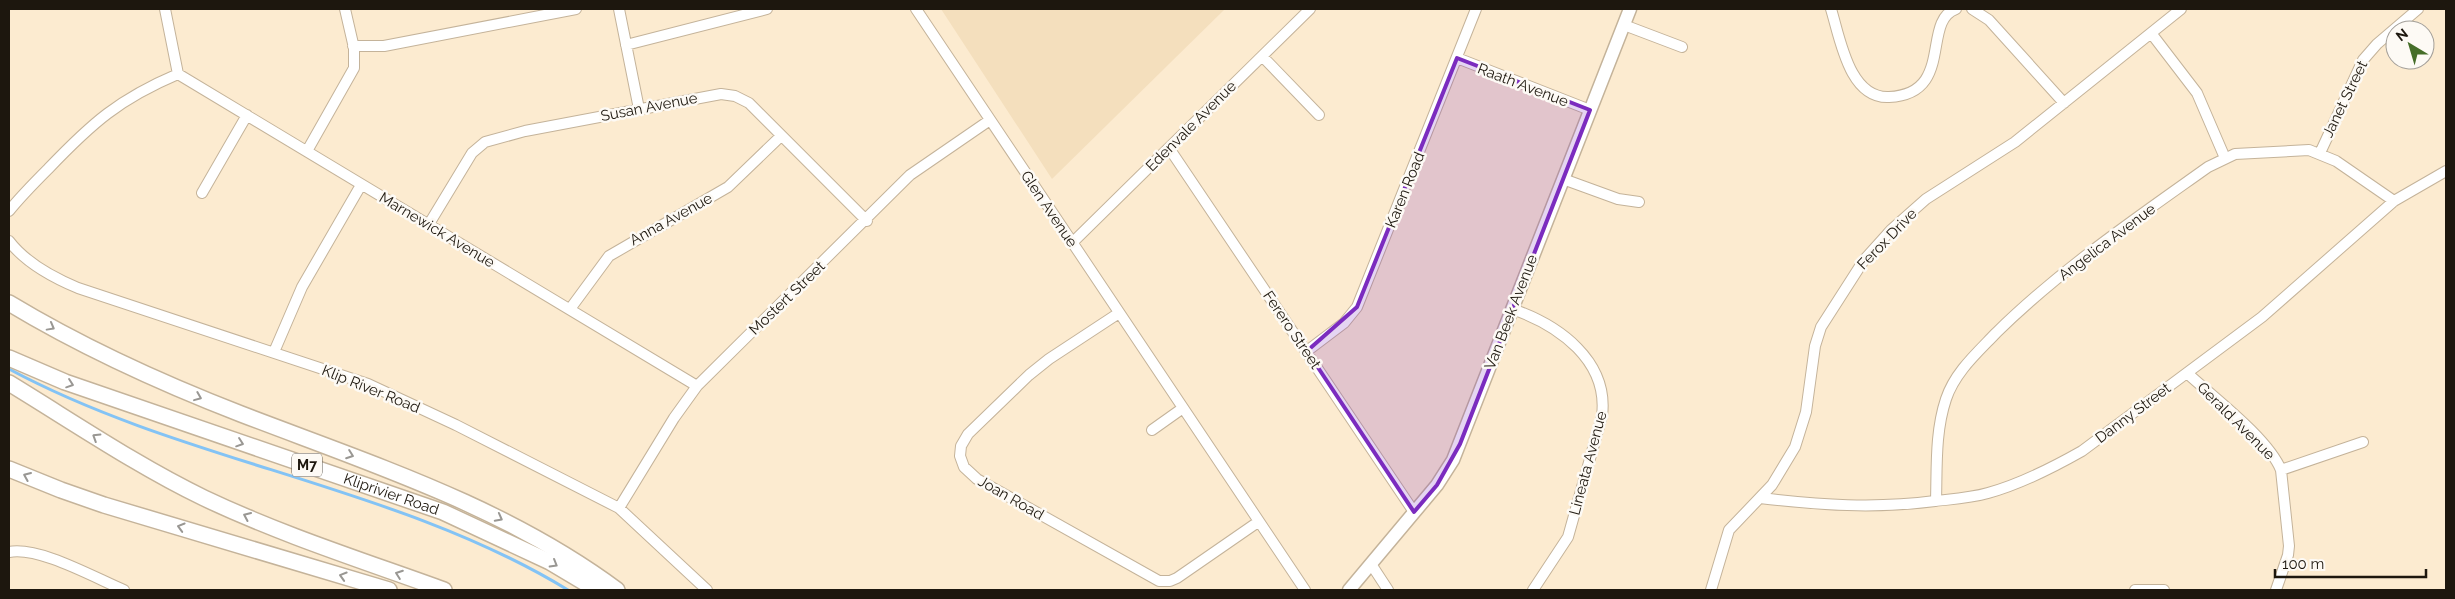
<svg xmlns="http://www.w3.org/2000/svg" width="2455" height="599" font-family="Raleway,sans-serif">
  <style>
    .built { fill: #f4dfbd }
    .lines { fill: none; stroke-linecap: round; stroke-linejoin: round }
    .stream { stroke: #83c3f5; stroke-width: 3 }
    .minor-casing { stroke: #c4b39a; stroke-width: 12 }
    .tertiary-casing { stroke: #c4b39a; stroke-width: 15 }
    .primary-casing { stroke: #c4b39a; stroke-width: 18 }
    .minor { stroke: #fff; stroke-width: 10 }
    .tertiary { stroke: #fff; stroke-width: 12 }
    .primary { stroke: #fff; stroke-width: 15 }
    .oneway { stroke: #999793 }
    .marked { fill: #7b2cbf; fill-opacity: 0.2; stroke: #7b2cbf; stroke-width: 4; stroke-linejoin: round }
    .labels { text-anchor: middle; stroke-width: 5; stroke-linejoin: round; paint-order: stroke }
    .shield { fill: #fdfaf5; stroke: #605b53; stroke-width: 1 }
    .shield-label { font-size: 14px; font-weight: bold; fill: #1d170e }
    .street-label { font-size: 15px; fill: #1d170e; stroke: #fdfaf5 }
  </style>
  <rect width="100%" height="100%" fill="#fcebd0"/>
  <path class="built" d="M941,9H1225L1052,179Z"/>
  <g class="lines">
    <path class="stream" d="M9,369C186,464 396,485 568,590"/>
    <defs>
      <path id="minor" d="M165,9L178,74
        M619,9L639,109
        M916,9L1305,590
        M1831,9C1840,38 1849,99 1889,97C1955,94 1921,21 1956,9
        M1972,9L1989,20L2064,103
        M1624,25L1682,47
        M2151,33L2197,93L2225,158
        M626,45L767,9
        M353,46H384L576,9
        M1262,56L1319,115
        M1457,58L1590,110
        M178,74L697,386
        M1169,148L1414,512
        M307,151L354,68V48L345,9
        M2320,153L2363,60L2377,44L2418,9
        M1563,179L1618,199L1639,202
        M202,193L247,115
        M9,211C21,196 35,182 48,169C92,123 119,99 178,74
        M429,224L472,153L485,142L525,131L721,94L735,96L749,103L867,221
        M9,241C25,262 54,278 78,288L368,384L456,425L619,508L707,590
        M1072,243L1310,9
        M570,309L609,256L728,187L781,136
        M1512,309C1559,325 1609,361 1602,416L1568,537L1533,590
        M1119,313L1049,359L1029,375L968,434L961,446L960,456L964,467L977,479L1159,581H1170L1177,578L1258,522
        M1307,351L1344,323L1357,307L1476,9
        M274,352L302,287L361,185
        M2187,373C2213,397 2268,438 2281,470L2289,546L2288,555L2276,590
        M1152,430L1183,408
        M2281,470L2363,442
        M1760,498C1821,505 1874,509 1935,501C1953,499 1971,498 1988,493C2021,484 2052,468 2082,451L2262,317L2394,201L2446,171
        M1936,501C1937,467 1935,432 1946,399C1955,372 1977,353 1996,333C2060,270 2135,219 2208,167L2235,154L2309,150L2336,161L2394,201
        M619,508L674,418L697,386L910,175L990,120
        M9,552C39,546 95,578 124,590
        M1371,564L1388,590
        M1711,590L1729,530L1772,485L1795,447L1806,412L1815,346L1821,327L1864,260L1891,230L1926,199L2015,142L2181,9
        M2135,590H2164"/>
      <path id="tertiary" d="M1349,590L1437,485L1453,460L1630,9"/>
      <g id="primary">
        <path d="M9,303C82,347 161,383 241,414C371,464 504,506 617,590"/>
        <path id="s1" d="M9,358L65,382L443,512L550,562L597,590"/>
        <path d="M9,383C73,422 136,465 204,498C282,535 364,561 444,590"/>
        <path d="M9,469L61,490L104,505L389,590"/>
      </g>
    </defs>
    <use href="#minor" class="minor-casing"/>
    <use href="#tertiary" class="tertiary-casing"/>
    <use href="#primary" class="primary-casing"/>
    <use href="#minor" class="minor"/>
    <use href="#tertiary" class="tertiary"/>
    <use href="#primary" class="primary"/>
  </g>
  <defs><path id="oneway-chevron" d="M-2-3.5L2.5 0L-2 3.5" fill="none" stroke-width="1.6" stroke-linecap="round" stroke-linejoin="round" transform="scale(1.25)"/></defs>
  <g class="oneway">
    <use href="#oneway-chevron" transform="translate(51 327) rotate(29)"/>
    <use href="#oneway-chevron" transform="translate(70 384) rotate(19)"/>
    <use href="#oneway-chevron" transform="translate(198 397) rotate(22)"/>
    <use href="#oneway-chevron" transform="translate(96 437) rotate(-148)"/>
    <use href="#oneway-chevron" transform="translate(240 443) rotate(19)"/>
    <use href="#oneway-chevron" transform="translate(350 455) rotate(20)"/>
    <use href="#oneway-chevron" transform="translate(27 476) rotate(-157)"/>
    <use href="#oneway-chevron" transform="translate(247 516) rotate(-156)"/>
    <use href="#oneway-chevron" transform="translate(499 518) rotate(28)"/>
    <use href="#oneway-chevron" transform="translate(181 527) rotate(-164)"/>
    <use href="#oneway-chevron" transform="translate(554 564) rotate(30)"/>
    <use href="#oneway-chevron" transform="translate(399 574) rotate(-160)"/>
    <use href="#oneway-chevron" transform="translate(343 576) rotate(-163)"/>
  </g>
  <path class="marked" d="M1457,58L1590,110L1460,444L1437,485L1414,512L1307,351L1357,307Z"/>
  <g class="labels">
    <rect class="shield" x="292" y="453.5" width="30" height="23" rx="4"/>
    <g class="shield-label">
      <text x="307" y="470">M7</text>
    </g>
    <g class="street-label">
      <text transform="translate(1523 85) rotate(21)" y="5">Raath Avenue</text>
      <text transform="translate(2345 99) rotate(-64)" y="5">Janet Street</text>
      <text transform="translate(649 107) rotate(-11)" y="5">Susan Avenue</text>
      <text transform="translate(1191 126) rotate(-45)" y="5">Edenvale Avenue</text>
      <text transform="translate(1405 190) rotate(-68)" y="5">Karen Road</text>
      <text transform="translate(1049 209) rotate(56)" y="5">Glen Avenue</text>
      <text transform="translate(671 219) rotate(-29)" y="5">Anna Avenue</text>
      <text transform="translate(437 230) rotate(31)" y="5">Marnewick Avenue</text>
      <text transform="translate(1887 239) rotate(-46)" y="5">Ferox Drive</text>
      <text transform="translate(2107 242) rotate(-37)" y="5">Angelica Avenue</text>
      <text transform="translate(787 298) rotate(-44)" y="5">Mostert Street</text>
      <text transform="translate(1511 312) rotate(-69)" y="5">Van Beek Avenue</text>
      <text transform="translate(1292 330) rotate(56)" y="5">Ferero Street</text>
      <text transform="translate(371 389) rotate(22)" y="5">Klip River Road</text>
      <text transform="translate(2133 413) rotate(-37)" y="5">Danny Street</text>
      <text transform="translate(2236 421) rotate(45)" y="5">Gerald Avenue</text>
      <text transform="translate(1588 463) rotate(-75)" y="5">Lineata Avenue</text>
      <text dy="5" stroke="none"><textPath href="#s1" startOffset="406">Kliprivier Road</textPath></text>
      <text transform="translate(1011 498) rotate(30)" y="5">Joan Road</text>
    </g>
  </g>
  <rect width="2455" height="599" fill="none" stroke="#1d170e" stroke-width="20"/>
  <g transform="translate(2410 45) rotate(322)"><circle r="24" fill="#fdfaf5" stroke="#a39f99"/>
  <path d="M0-4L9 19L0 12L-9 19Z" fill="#466e29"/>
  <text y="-8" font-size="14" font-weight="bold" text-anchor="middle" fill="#1d170e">N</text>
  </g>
  <path d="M2275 569v8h151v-8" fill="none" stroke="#1d170e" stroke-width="2.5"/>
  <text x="2282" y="569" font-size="15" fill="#1d170e" stroke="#fdfaf5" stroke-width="4" paint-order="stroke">100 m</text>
</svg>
